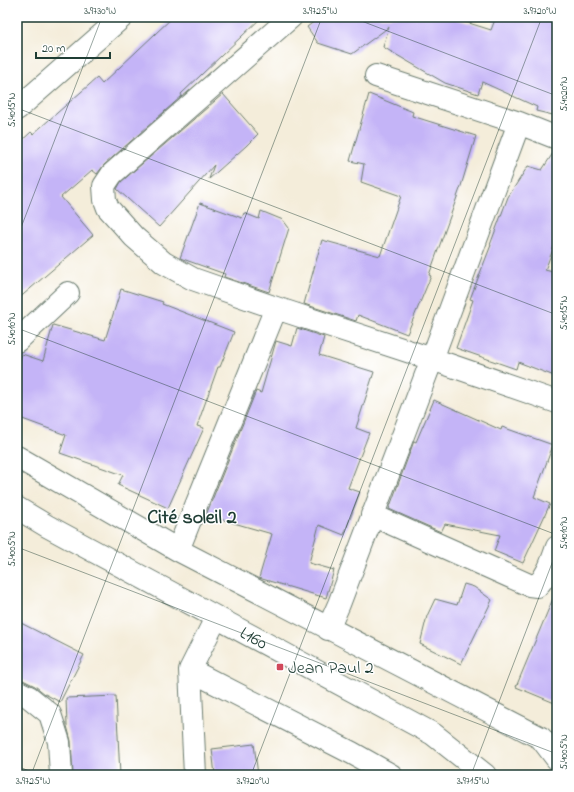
<svg xmlns="http://www.w3.org/2000/svg" width="574" height="792" font-family="'Indie Flower',sans-serif">
  <style>
    .building { fill: #c4b4f7 }
    .lines { fill: none; stroke-linecap: round; stroke-linejoin: round }
    .minor-casing { stroke: #6a7b6e; stroke-width: 24 }
    .tertiary-casing { stroke: #6a7b6e; stroke-width: 24 }
    .minor { stroke: #fff; stroke-width: 22 }
    .tertiary { stroke: #fff; stroke-width: 22 }
    .ticks { fill: none; stroke: #1f3d34; stroke-width: 1; stroke-opacity: 0.45 }
    .poi-dot { fill: #d1495b; stroke: #fff; stroke-width: 1.5 }
    .labels { text-anchor: middle; stroke-width: 3; stroke-linejoin: round; paint-order: stroke }
    .street-label { font-size: 18px; fill: #1f3d34; stroke: #fff }
    .poi-label { font-size: 18px; fill: #1f3d34; stroke: #fff; text-anchor: start }
    .quarter-label { font-size: 20px; font-weight: bold; fill: #1f3d34; stroke: #fff }
    .neatline { fill: none; stroke: #1f3d34; stroke-width: 1.5 }
    .ticks-label { font-size: 10px; text-anchor: middle; fill: #1f3d34 }
  </style>
  <rect width="100%" height="100%" fill="#fff"/>
  <filter id="ink" filterUnits="userSpaceOnUse"><feTurbulence type="fractalNoise" baseFrequency=".025" numOctaves="2"/><feDisplacementMap in="SourceGraphic" scale="8" xChannelSelector="R" yChannelSelector="G"/><feConvolveMatrix kernelMatrix="1 2 1 2 8 2 1 2 1" color-interpolation-filters="sRGB"/></filter>
  <filter id="wash" filterUnits="userSpaceOnUse"><feTurbulence type="fractalNoise" baseFrequency=".012" numOctaves="4" result="noise"/><feDisplacementMap in="SourceGraphic" scale="16" xChannelSelector="R" yChannelSelector="G"/><feGaussianBlur stdDeviation="0.9" result="paint"/><feColorMatrix in="noise" values="0 0 0 0 0 0 0 0 0 0 0 0 0 0 0 0 0 1.4 0 .05"/><feComposite in="paint" operator="in"/></filter>
  <g filter="url(#wash)">
    <rect width="100%" height="100%" fill="#f4edda"/>
    <g id="blocks">
      <path class="building" d="M173,17H262L181,94L182,96L104,165L97,174L92,170L61,197L93,235L17,300V145L31,132L33,134L97,78L102,84Z
        M320,17H450L491,30L496,17H557V116L536,111L537,107L482,82L478,94L445,83L383,47L389,27L352,54L318,43L307,27Z
        M223,94L258,134L246,146L209,179L214,165L159,227L117,189L121,182Z
        M369,94L413,112L412,116L476,136L461,186L429,275L431,276L407,334L358,315L356,321L304,304L322,240L380,256L401,196L361,182L364,164L350,161Z
        M555,150H557V239L545,270L557,273V377L518,362L516,369L456,348L473,300L470,299L491,245H490L508,197L528,166L542,170Z
        M200,203L242,218L244,213L259,219L261,211L283,220L289,228L269,292L224,277L225,274L180,258Z
        M121,289L163,302L162,304L234,332L220,367H218L197,426L204,428L168,508L118,485L123,475L60,453L66,435L17,417V367L22,354L43,361L53,325L105,340Z
        M297,328L324,337L319,355L374,372L356,428L369,433L348,488L360,492L344,535L319,525L309,563L334,570L326,598L259,578L272,534L206,515L256,391L261,393L276,341L292,346Z
        M434,400L501,430L502,427L553,445L534,497L550,504L523,563L494,551L500,535L445,524L441,532L389,509L414,441L416,442Z
        M464,584L474,587L492,600L461,664L420,644L427,616L435,599L457,605Z
        M557,589V704L516,687Z
        M17,621L84,655L60,702L45,694L35,686L23,680L17,679Z
        M116,696L120,775H73L71,741L67,726L66,698Z
        M254,744L258,775H215L212,749Z"/>
    </g>
  </g>
  <g filter="url(#ink)">
    <use href="#blocks" fill-opacity="0" stroke="#6a7b6e" stroke-width="1"/>
    <g class="lines">
      <defs>
        <path id="minor" d="M291,17L112,174L104,186L105,200L108,208L134,237L164,263L193,279L276,308L432,359L557,402
          M376,76L519,123L557,138
          M17,109L122,17
          M17,341L68,293
          M17,457L178,550L541,738L557,759
          M372,515L529,585L537,586C548,575 552,561 557,547
          M178,550L276,308
          M328,629L339,604L432,359L519,123
          M190,670L352,753L391,775
          M17,691L29,697L50,714L59,742L61,775
          M195,775L190,670L216,618"/>
        <g id="tertiary">
          <path id="s1" d="M17,508L47,526L433,734L485,775"/>
        </g>
      </defs>
      <use href="#minor" class="minor-casing"/>
      <use href="#tertiary" class="tertiary-casing"/>
      <use href="#minor" class="minor"/>
      <use href="#tertiary" class="tertiary"/>
    </g>
  </g>
  <path class="ticks" d="M351,17L557,96M17,108L557,315M17,238L102,17M17,328L557,535M17,547L557,754M17,766L39,775M31,775L322,17M251,775L542,17M471,775L557,550"/>
  <rect class="poi-dot" x="276" y="663" width="8" height="8" rx="2"/>
  <g class="labels">
    <g class="street-label">
      <text dy="6" stroke="none"><textPath href="#s1" startOffset="270">L160</textPath></text>
    </g>
    <g class="poi-label">
      <text x="288" y="673">Jean Paul 2</text>
    </g>
    <g class="quarter-label">
      <text x="192" y="523">Cité soleil 2</text>
    </g>
  </g>
  <rect width="574" height="792" fill="none" stroke="#fff" stroke-width="44"/>
  <path d="M36 52v6h74v-6" fill="none" stroke="#1f3d34" stroke-width="2"/>
  <text x="42" y="52" font-size="12" fill="#1f3d34" stroke="#ffffff" stroke-width="3" paint-order="stroke">20 m</text>
  <rect x="22" y="22" width="530" height="748" class="neatline"/>
  <g class="ticks-label">
    <text x="100" y="14">3.9730°W</text>
    <text x="320" y="14">3.9725°W</text>
    <text x="540" y="14">3.9720°W</text>
    <text transform="translate(563 94) rotate(-90)" y="4">5.4020°N</text>
    <text transform="translate(11 110) rotate(-90)" y="4">5.4015°N</text>
    <text transform="translate(563 313) rotate(-90)" y="4">5.4015°N</text>
    <text transform="translate(11 329) rotate(-90)" y="4">5.4010°N</text>
    <text transform="translate(563 533) rotate(-90)" y="4">5.4010°N</text>
    <text transform="translate(11 549) rotate(-90)" y="4">5.4005°N</text>
    <text transform="translate(563 752) rotate(-90)" y="4">5.4005°N</text>
    <text x="33" y="784">3.9725°W</text>
    <text x="253" y="784">3.9720°W</text>
    <text x="473" y="784">3.9715°W</text>
  </g>
</svg>
